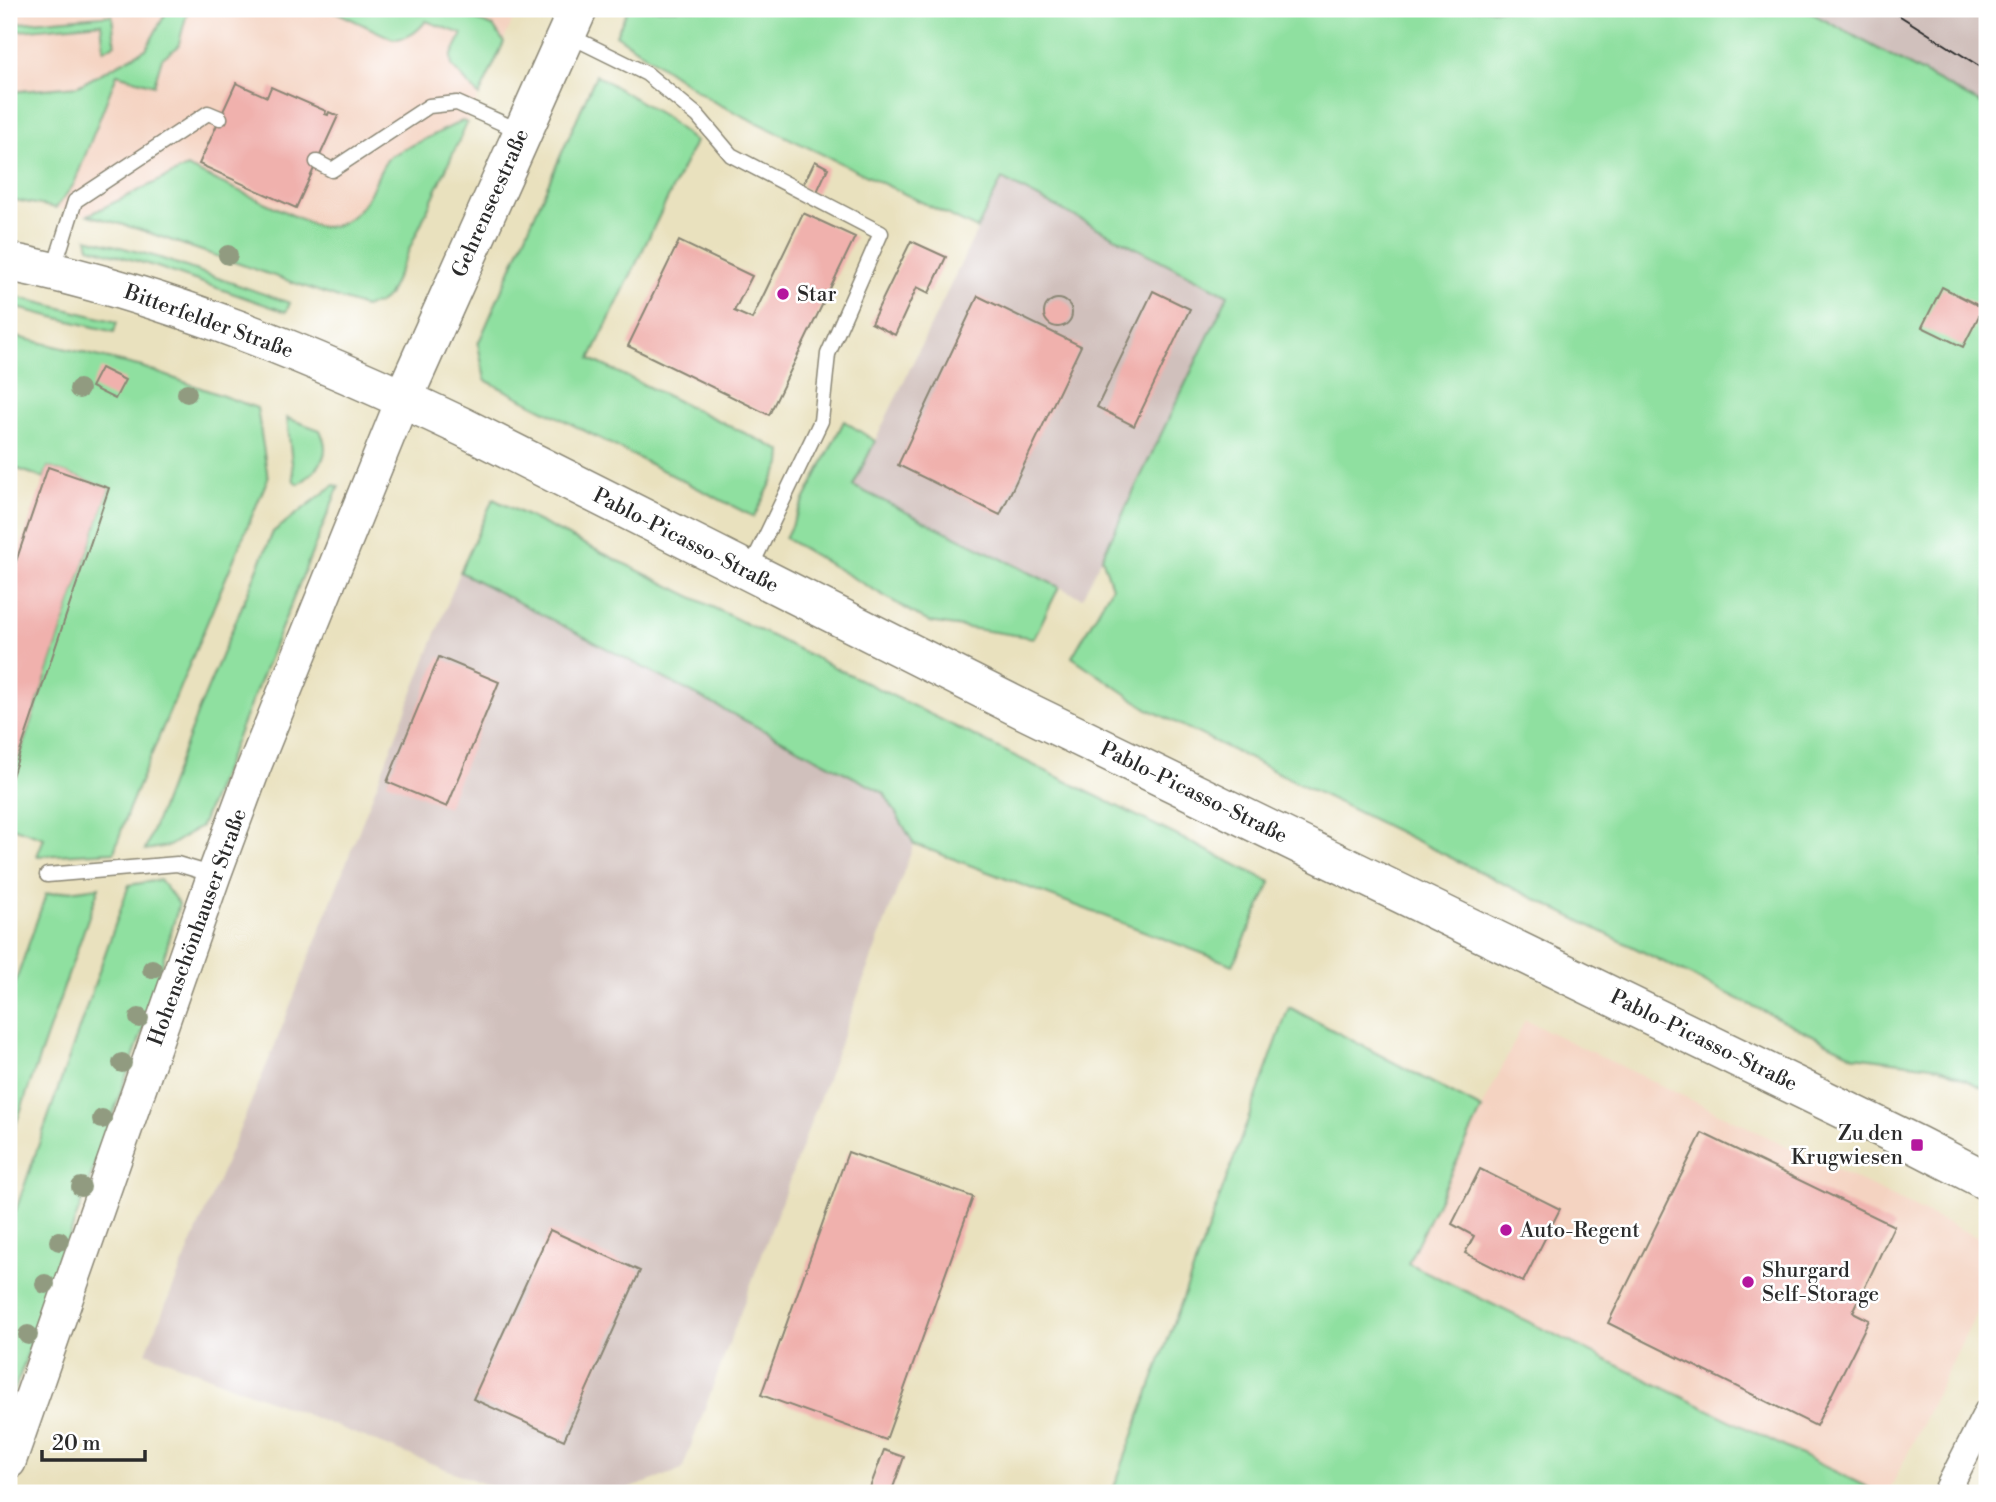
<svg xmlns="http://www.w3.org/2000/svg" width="1996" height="1502" font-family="'Libre Bodoni',serif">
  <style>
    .built { fill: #f4d3c1 }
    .industrial { fill: #d0c0bc }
    .green { fill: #8fe0a0; stroke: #5d8666; stroke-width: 2 }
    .building { fill: #f0b1ad }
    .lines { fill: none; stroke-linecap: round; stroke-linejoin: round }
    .service-casing { stroke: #8a8674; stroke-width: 17 }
    .minor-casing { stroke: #8a8674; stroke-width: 29 }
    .tertiary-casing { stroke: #8a8674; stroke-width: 36 }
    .secondary-casing { stroke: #8a8674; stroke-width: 41 }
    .service { stroke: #fff; stroke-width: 14 }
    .minor { stroke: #fff; stroke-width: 26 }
    .tertiary { stroke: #fff; stroke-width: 33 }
    .secondary { stroke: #fff; stroke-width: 38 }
    .tram { stroke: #2b2b2b; stroke-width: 2 }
    .tree { fill: #919b80 }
    .poi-dot { fill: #b5179e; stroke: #fff; stroke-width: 2.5 }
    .labels { text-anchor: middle; stroke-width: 5; stroke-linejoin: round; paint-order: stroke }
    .street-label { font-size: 21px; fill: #2b2b2b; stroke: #fff }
    .poi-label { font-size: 21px; fill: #2b2b2b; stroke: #fff; text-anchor: start }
  </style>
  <rect width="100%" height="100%" fill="#fff"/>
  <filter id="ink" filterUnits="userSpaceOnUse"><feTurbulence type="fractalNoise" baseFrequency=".0143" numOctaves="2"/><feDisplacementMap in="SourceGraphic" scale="14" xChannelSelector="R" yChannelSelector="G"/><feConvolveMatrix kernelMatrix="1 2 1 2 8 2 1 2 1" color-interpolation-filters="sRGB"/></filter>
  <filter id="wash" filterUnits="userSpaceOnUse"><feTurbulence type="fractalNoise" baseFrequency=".00686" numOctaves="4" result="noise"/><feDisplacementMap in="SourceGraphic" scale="28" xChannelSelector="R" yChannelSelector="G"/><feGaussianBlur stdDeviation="1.57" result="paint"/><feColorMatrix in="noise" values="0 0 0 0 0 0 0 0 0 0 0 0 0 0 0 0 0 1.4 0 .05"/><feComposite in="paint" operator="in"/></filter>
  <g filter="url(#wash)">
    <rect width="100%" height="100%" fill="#e9e1be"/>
    <path class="built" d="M9,9H518L388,296L377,304L364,307L138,229L88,215L9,199Z
      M1525,1020L1987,1242V1292L1888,1493H1879L1407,1263Z"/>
    <path class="industrial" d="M1804,9H1987V107Z
      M1002,179L1229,295L1082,598L853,486Z
      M460,572L884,793L914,844L682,1470L617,1493H507L146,1352L275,1045Z"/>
    <path class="green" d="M168,9H188L178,47L162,58L154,85L117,74L74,184L56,208L9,199V92L78,86L146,49Z
      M330,9H405L420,14L433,9H447L493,26L504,42L479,96L452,66L451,57L462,34L426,21C417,32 408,39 393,39Z
      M628,9H1804L1987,107V1090L1939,1067L1855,1056L1148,709L1072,657L1112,587L1102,557L1228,295L1002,179L977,229L714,102L616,35Z
      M112,15L115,44L104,50L101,23L9,32V24Z
      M596,75L664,116L695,142L590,359L782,451L781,464L754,517L485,380L478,344Z
      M462,121L467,123L388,296L377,304L364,307L138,229L88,215L187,167L316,226C339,231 358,215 369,195C376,182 380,167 390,156Z
      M87,238L157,257L290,303L286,312L157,267L89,247Z
      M9,295L117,322L114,332L9,306Z
      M9,335L142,367L257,408L268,478L129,808L114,852L37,856L44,838L9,826V787L109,488L48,467L44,478L9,466Z
      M287,418L320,430C322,435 325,441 325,447C326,463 311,475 299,484L294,481Z
      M844,421L875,441L853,486L1059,587L1034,638L929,622L785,538Z
      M334,485L339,486L201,826L169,846L145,850L199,709L273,532Z
      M493,499L1271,882L1233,965L914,844L884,793L460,572Z
      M160,880L179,904L144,1027L9,1406V1230L129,885Z
      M99,887L9,1144V1001L46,894Z
      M1289,1007L1482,1109L1408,1263L1879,1493H1112Z"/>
    <g id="blocks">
      <path class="building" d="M236,83L267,97L271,87L326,111L325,114L328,115L329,112L338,116L296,208L199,164Z
        M815,161L828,168L816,194L802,187Z
        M803,213L855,237L769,415L628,346L679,241L752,276L734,311L752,319Z
        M911,241L946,257L929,293L917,287L895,335L871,323Z
        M1942,287L1983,308L1963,347L1922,327Z
        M1153,291L1190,309L1134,426L1097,407Z
        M978,296L1081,346L1000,515L898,465Z
        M1044 313a14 14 0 1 1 28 0a14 14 0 1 1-28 0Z
        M101,368L125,380L115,399L91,387Z
        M48,467L109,488L9,785V582Z
        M439,657L499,682L447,807L387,782Z
        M1702,1133L1894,1226L1853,1312L1869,1320L1816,1426L1608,1323Z
        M848,1152L973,1197L886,1440L761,1395Z
        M1480,1169L1560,1209L1523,1282L1465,1253L1474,1236L1452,1224Z
        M550,1230L640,1271L564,1440L473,1399Z
        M884,1450L904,1457L891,1493H868Z"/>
    </g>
  </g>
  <g filter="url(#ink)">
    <use href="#blocks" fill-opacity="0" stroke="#8a8674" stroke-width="2"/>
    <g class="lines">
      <defs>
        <path id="service" d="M568,35L647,74L698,116L731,155L881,233L828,354L821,421L749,571
          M317,162L332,170L429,106L457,103L520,131
          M53,271L75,201L208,113L220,118
          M47,875L177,864L214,875"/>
        <path id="minor" d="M1946,1493L1987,1412"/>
        <path id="tertiary" d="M9,1462L214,875L254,767L403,399"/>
        <path id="secondary" d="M9,262C167,294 318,358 463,427L1026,711L1917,1145L1987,1181
          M403,399L578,9"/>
      </defs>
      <use href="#service" class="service-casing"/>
      <use href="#minor" class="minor-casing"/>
      <use href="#tertiary" class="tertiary-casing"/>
      <use href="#secondary" class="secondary-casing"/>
      <use href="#service" class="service"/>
      <use href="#minor" class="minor"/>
      <use href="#tertiary" class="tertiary"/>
      <use href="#secondary" class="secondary"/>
      <path class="tram" d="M1889,9L1987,71"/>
    </g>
    <g class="tree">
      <circle cx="228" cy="255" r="10"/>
      <circle cx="79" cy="389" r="10"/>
      <circle cx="187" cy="393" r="10"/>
      <circle cx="152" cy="969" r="10"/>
      <circle cx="139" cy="1018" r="10"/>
      <circle cx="122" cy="1063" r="10"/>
      <circle cx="102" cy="1119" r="10"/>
      <circle cx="81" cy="1187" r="10"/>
      <circle cx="59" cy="1241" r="10"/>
      <circle cx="45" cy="1284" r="10"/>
      <circle cx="28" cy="1335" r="10"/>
    </g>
  </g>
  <g class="poi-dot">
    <circle cx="783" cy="294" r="7"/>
    <rect x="1910" y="1138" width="14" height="14" rx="3.5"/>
    <circle cx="1506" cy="1230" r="7"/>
    <circle cx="1748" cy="1282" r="7"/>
  </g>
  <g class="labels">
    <g class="street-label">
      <text transform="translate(490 203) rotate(-66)" y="7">Gehrenseestraße</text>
      <text transform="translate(209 321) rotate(20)" y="7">Bitterfelder Straße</text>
      <text transform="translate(686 540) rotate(27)" y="7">Pablo-Picasso-Straße</text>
      <text transform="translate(1194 792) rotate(26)" y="7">Pablo-Picasso-Straße</text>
      <text transform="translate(197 927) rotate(-70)" y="7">Hohenschönhauser Straße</text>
      <text transform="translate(1704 1040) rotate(26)" y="7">Pablo-Picasso-Straße</text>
    </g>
    <g class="poi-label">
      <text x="797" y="301">Star</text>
      <text x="1903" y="1140" text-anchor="end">Zu den<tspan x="1903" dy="24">Krugwiesen</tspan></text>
      <text x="1520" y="1237">Auto-Regent</text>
      <text x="1762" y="1277">Shurgard<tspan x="1762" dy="24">Self-Storage</tspan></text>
    </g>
  </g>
  <rect width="1996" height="1502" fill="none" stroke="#fff" stroke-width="35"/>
  <path d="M42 1450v10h103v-10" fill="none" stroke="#2b2b2b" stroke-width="3.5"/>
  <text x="52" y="1450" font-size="21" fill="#2b2b2b" stroke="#ffffff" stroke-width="5" paint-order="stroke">20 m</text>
</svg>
